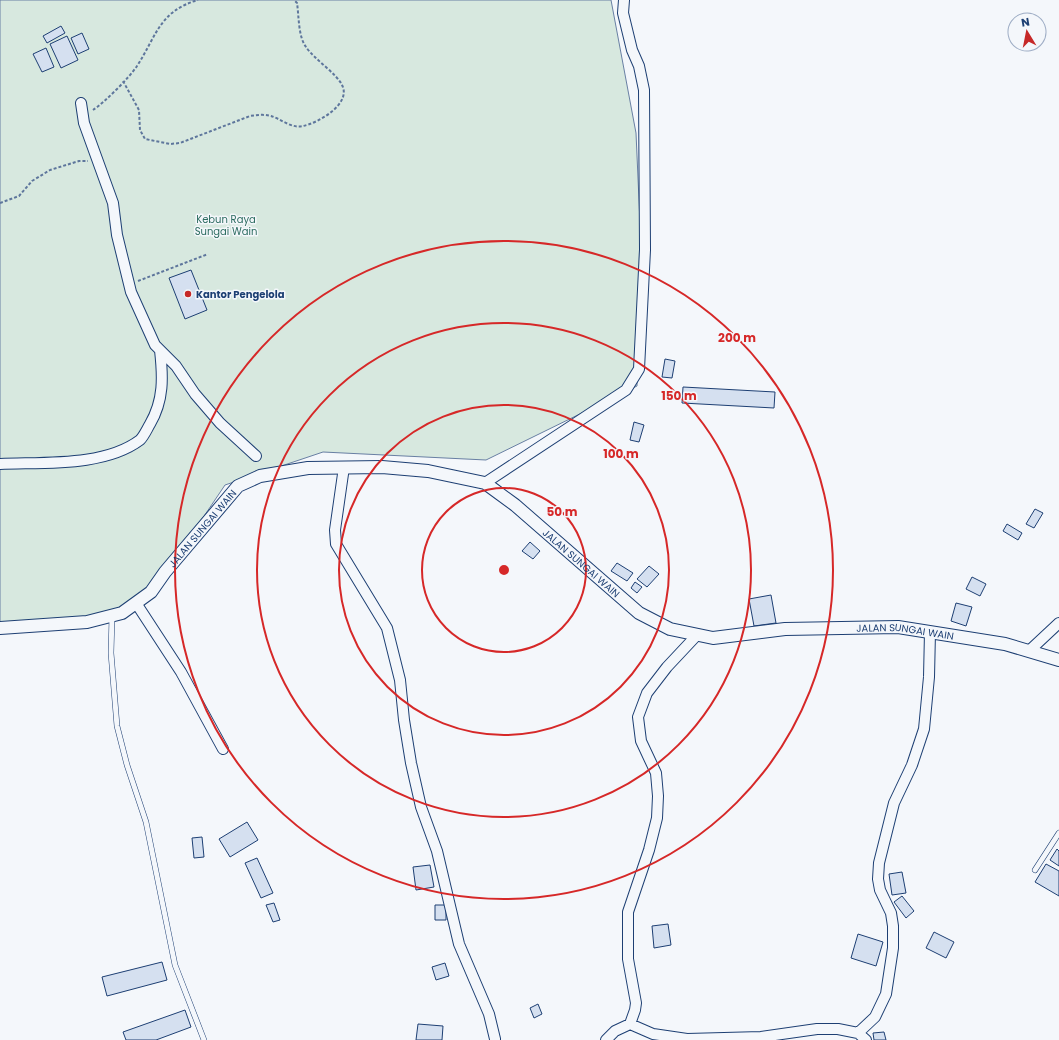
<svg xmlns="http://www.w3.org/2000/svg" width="1059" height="1040" font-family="Poppins,sans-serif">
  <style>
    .green { fill: #d7e8df; stroke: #687fa3 }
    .building { fill: #d5e0f0; stroke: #1d3f73 }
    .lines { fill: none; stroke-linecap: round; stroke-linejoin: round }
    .service-casing { stroke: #1d3f73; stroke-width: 6 }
    .minor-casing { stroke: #1d3f73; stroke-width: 12 }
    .tertiary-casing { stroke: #1d3f73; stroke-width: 14 }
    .path { stroke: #5e769c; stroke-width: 2; stroke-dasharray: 3 2; stroke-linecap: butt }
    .service { stroke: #f4f7fb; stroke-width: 5 }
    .minor { stroke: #f4f7fb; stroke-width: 10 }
    .tertiary { stroke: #f4f7fb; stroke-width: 12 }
    .ring { fill: none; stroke: #d62828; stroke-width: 2 }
    .poi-dot { fill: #c62828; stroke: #f4f7fb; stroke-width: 1.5 }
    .labels { text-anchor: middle; stroke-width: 3; stroke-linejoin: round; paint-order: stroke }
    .park-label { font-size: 10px; fill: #2c6c60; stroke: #f4f7fb }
    .poi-label { font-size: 10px; font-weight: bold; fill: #1d3f73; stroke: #f4f7fb; text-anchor: start }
    .street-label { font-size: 10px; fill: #1d3f73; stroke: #f4f7fb }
    .centre { fill: #d62828; stroke: #f4f7fb; stroke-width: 2 }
    .ring-label { font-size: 12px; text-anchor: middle; font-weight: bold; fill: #d62828; stroke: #f4f7fb; stroke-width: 3; stroke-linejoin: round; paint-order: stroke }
  </style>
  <rect width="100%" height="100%" fill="#f4f7fb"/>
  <path class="green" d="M0,0H611L636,133L640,223L637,386L486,460L323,452L225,485L151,595L111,617L0,626Z"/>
  <path class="building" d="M61,26L65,33L47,43L43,36Z
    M82,33L89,49L78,54L71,38Z
    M67,36L78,60L61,68L50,44Z
    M46,48L54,67L42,72L33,54Z
    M191,270L207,310L185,319L169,278Z
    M665,359L675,361L672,378L662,377Z
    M683,387L775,392L774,408L682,403Z
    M634,422L644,425L639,442L630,440Z
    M1035,509L1043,513L1034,528L1026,524Z
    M1007,524L1022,533L1018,540L1003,531Z
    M530,542L540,551L533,559L522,551Z
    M617,563L633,573L627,581L611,571Z
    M649,566L659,574L647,587L637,579Z
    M972,577L986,584L980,596L966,589Z
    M635,582L642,587L637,593L631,588Z
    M771,595L776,623L754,626L749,599Z
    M956,603L972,607L966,626L951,621Z
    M247,822L258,840L230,857L219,839Z
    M202,837L204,857L194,858L192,838Z
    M1057,849L1059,851V866L1050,860Z
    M257,858L273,893L261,898L245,863Z
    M1046,864L1059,871V896L1035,882Z
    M430,865L434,887L416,890L413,867Z
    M902,872L906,893L892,895L889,874Z
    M902,896L914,911L906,918L894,902Z
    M274,903L280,920L273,922L266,905Z
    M435,905H446V920H435Z
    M668,924L671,945L654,948L652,926Z
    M934,932L954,942L946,958L926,948Z
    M858,934L883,942L876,966L851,958Z
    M162,962L167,980L107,996L102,977Z
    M445,963L449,976L436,980L432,967Z
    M538,1004L542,1014L534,1018L530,1008Z
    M185,1010L191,1027L156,1040H126L123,1032Z
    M418,1024L443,1026L442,1040H416Z
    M884,1032L886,1040H874L873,1033Z"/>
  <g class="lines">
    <defs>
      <path id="service" d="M112,616L111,653L117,726L127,765L146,822L175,965L204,1040
        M1035,870L1059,833"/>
      <path id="minor" d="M81,103L84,123L113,203L117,235L131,292L155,345L176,366L195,394L220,423L256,456
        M0,464C43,462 104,467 140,440C144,436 147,429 150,424C164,400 163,377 160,350
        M344,467L335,530L336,544L387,628L400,680L404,720L411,763L421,807L437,851L459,944L489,1014L495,1039
        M485,483L626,390L639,369L645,250L644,90L639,66L632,50L623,13L624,0
        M136,603L181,672L223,749
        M1029,651L1059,623
        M630,1024L635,1010L636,1003L628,959V912L649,850L657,818L658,796L656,773L641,741L638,717L647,693L667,667L697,635
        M858,1033L875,1017L886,994L893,948V926L891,913L880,890L878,879L879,863L894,803L912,765L924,729L929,677L930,632
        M606,1040L615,1031L630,1024L653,1034L687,1039L761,1037L817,1029H838L858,1033L866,1040"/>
      <g id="tertiary">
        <path id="s1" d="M0,628L87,622L122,613L151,592L165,572L238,486L260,476L308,468L382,467L428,471L485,483L515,505L639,613L670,629L713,638L785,629L898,627L1005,644L1059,660"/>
      </g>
    </defs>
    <use href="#service" class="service-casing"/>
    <use href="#minor" class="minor-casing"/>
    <use href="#tertiary" class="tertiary-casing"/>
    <path class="path" d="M123,81L139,110L140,130L145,139L170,144L180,143L250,116C257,115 264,114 271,116C281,119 292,129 303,126C318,123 352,104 342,85C337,74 314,59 306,47C298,36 299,16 297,3L294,0
      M93,110C105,102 129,78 137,66C156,37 159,11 198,0
      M0,203L19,196L32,181L50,170L79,161H88
      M138,281L208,254"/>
    <use href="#service" class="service"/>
    <use href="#minor" class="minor"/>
    <use href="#tertiary" class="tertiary"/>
  </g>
  <g class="ring">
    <circle cx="504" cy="570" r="82"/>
    <circle cx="504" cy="570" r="165"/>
    <circle cx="504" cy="570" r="247"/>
    <circle cx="504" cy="570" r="329"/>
  </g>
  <circle class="poi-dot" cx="188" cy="294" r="4"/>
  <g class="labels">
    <g class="park-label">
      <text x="226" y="223">Kebun Raya<tspan x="226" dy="12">Sungai Wain</tspan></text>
    </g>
    <g class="poi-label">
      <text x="196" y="298">Kantor Pengelola</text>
    </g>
    <g class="street-label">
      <text dy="4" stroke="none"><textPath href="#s1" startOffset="241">JALAN SUNGAI WAIN</textPath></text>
      <text dy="4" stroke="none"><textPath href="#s1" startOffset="673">JALAN SUNGAI WAIN</textPath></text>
      <text dy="4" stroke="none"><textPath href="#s1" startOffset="1021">JALAN SUNGAI WAIN</textPath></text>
    </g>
  </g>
  <circle cx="504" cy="570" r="6" class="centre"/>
  <g class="ring-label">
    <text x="737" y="342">200 m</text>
    <text x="679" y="400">150 m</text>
    <text x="621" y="458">100 m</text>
    <text x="562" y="516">50 m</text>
  </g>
  <g transform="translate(1027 32) rotate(350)"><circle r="19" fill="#f4f7fb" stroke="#9eadc5"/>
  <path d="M0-3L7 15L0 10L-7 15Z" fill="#c62828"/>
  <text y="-6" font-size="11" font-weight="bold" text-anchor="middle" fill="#1d3f73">N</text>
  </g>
</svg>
